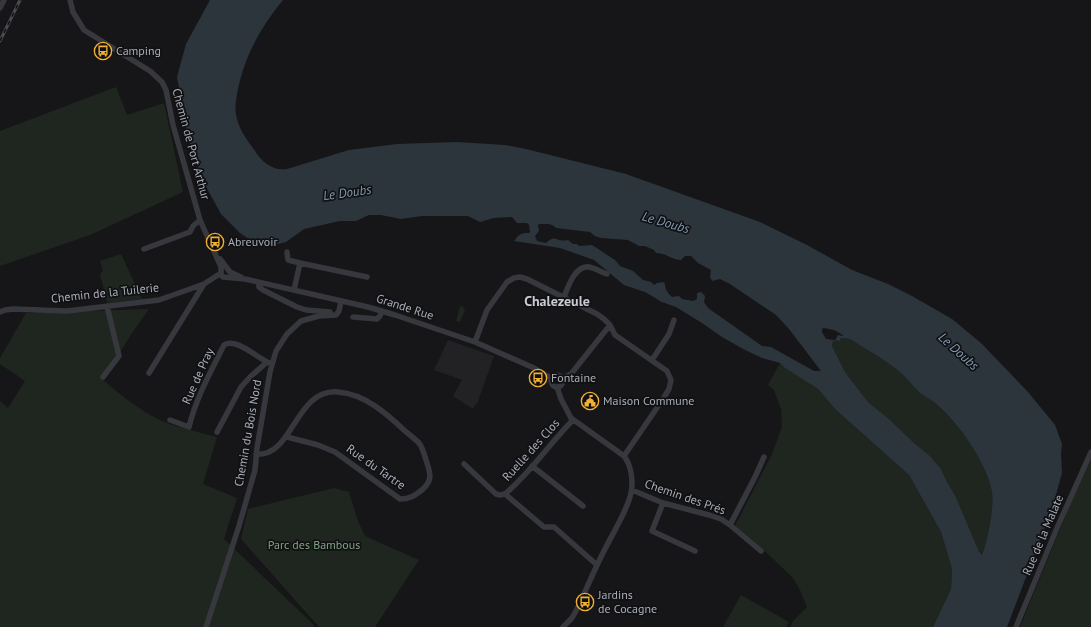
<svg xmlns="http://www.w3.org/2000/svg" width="1091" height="627" font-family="'PT Sans',sans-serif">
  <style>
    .built { fill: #222225 }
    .green { fill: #1e261f }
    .water { fill: #2c353c; fill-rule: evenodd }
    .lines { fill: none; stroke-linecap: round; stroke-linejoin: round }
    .minor { stroke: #37383d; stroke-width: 5.5 }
    .rail-casing { stroke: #4a4c52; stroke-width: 3 }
    .rail { stroke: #111113; stroke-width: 1.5; stroke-dasharray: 4.5; stroke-linecap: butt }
    .labels { text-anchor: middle; stroke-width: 3.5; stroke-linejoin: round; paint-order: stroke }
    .poi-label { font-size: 12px; fill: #a8adb8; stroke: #111113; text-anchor: start }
    .street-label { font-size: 12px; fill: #a8adb8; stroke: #111113 }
    .park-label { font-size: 12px; fill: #7fa381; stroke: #111113 }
    .water-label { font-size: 13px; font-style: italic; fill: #7f9bb3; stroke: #111113 }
    .quarter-label { font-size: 14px; font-weight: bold; fill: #c9ccd4; stroke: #111113 }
  </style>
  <rect width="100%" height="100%" fill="#161618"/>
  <path class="built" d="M448,340L494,356L477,404L476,403L473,409L453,396L462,380L434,370Z"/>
  <path class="green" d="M116,87L127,115L164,103L183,192L90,235L0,266V131Z
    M121,254L142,299L111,303L107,302L100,274L103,271L100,261Z
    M460,306L463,307L465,310L460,322L456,321Z
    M149,309L132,333L103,380C122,396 140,411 162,421C179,428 199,432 217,437L203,484L237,498L224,539L314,625V627H0V401L8,408L25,381L0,364V358L26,313Z
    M841,338L850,339C867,350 886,360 901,373C908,379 913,387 920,393C925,397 930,399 935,403C958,422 987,463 992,492C994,510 988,539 982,555L979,553L955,495L947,482L941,469L930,456L914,443L889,419L868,402L845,372L832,346L833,341L836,340L839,342Z
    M780,363L785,368L818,389L835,409L909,475L941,532L952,569L951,589L933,627H790L793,621L807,607L800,590L793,578L769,555L735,526L772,454L782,427L781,409L774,390L768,385Z
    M1091,458V627H1020L1067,512Z
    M334,488L349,492L358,521L365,536L419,560L375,627H319L241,539L248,509Z
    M741,595L789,622L786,627H723Z"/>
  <path class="water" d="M210,0H283C261,27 245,55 238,89C236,99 234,109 237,119C240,131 248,141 255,151C262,162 272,171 287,169L349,150L397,144L457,142L505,145L526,149L626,174L760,222L807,245L852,270L888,284L912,296L952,319L981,343L1028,392L1055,425L1062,444L1061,454L1062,473L1052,509L1007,627H933L951,589L952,569L941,532L909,475L835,409L818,389L785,368L780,363L762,358L743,349L722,337L702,323L676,307L662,302L645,292L624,285L594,260L560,248L514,241C519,234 521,233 529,233L530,232L529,225L527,223H517L512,217L494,218L480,222L468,216H422L401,219L381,215H369L356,221H340L304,229L286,242L270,246L255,243L240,233L221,214L203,181L188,138L177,77L186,44ZM540,224C546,224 552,223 556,228L590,232L595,236L601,238L628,240L639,246H645L654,250L656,253C666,253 672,260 681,260L685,256H691L698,263L711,270L710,277L712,281L720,279L730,284L776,315L789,329L821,371H814L771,347L762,346L708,308L704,302L705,296L701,292L697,293V299L693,301L682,299L679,296L672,297C668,293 665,290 665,284L663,282L657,283L654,285L651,282L643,280L633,271L620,266L615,260L592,245L579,246L577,244H573L568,240C555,243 557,233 546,243L537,241L535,236L539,231L538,225ZM824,328L834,330L843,335V336L838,335L835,340L826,339L822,332V329ZM841,338L850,339C867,350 886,360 901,373C908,379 913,387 920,393C925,397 930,399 935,403C958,422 987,463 992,492C994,509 988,539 982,555L979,552L955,495L947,482L941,469L930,456L914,443L889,419L868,402L845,372L832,346L833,341L837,340L839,342Z"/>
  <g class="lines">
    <path class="minor" d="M70,0L73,12L84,30L150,71L162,82L166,90L173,125L200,220L221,267V275L223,277L245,279L368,307L395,315L475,342L534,368L551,378
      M0,8L4,0
      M144,249L190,232L193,226L200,220
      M287,252L288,260L300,263
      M220,259L230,272L241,277
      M258,282L259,287L263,290L297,307L306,310L330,312
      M294,290L300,263L367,277
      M564,297C568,287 575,265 589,267C595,268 601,272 607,274
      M0,312L5,310L13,309L67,311L159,300L204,284L221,273
      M353,317L377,319L380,316L382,311
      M475,342L487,310L507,282L514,278L520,277L527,279L597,314L604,319L610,325L615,335L667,371L671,380L669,389L663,399L624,456
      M652,360L669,334L674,320
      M149,373L204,284
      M551 381a6 6 0 1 1 12 0a6 6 0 1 1-12 0Z
      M103,377L119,356L107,306
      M563,378L571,374L610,325
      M557,387L561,399L571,418L624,456C632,466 634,485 630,497C625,514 614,531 606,547C595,568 586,590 576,611L572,618L563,627
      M170,420L189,427C196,398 211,371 224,345C237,337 259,360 272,364
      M217,432L241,387L250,377L267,362
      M256,454C293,458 295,388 338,392C365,394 387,414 405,431C410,435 415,439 419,443C423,448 425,457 427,463C431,475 432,481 422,490C414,496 410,499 400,499L335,452L318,445L287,437
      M464,464L496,494L500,495L505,494
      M532,466L583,506
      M632,490L663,503L709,515L721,519L730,525L761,551
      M505,494L544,527H554L597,565
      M505,494C531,472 549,444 573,420
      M663,503L652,531L695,551
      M730,525L755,477L764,457
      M206,627L239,526L255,470L257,448L270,372L276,351L287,334L301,321L319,316L336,315L339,311L341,301
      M1016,627L1057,528L1091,452"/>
    <defs>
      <path id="rail" d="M0,41L20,0"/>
    </defs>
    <use href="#rail" class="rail-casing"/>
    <use href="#rail" class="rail"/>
  </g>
  <defs>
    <symbol id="bus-ring" viewBox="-11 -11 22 22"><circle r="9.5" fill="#111113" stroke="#f2b134" stroke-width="1.5"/><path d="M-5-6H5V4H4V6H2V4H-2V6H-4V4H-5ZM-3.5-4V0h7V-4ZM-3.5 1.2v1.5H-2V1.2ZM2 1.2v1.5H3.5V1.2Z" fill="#f2b134"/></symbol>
    <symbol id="civic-ring" viewBox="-11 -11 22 22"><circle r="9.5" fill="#111113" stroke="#f2b134" stroke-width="1.5"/><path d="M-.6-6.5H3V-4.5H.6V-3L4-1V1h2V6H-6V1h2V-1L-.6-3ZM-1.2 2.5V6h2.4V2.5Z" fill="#f2b134"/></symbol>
  </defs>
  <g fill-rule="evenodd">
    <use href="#bus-ring" x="93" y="41" width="20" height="20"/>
    <use href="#bus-ring" x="205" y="232" width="20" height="20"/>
    <use href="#bus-ring" x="528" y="368" width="20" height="20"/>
    <use href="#civic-ring" x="580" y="391" width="20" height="20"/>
    <use href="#bus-ring" x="575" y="592" width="20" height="20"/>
  </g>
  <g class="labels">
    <g class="poi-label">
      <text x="116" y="55">Camping</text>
      <text x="228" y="246">Abreuvoir</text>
      <text x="551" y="382">Fontaine</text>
      <text x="603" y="405">Maison Commune</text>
      <text x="598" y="599">Jardins<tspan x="598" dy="14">de Cocagne</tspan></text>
    </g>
    <g class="street-label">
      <text transform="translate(191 144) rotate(75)" y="4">Chemin de Port Arthur</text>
      <text transform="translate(105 293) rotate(-6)" y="4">Chemin de la Tuilerie</text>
      <text transform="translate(405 307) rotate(18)" y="4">Grande Rue</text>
      <text transform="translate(198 376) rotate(-66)" y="4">Rue de Pray</text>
      <text transform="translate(248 433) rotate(-80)" y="4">Chemin du Bois Nord</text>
      <text transform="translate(531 450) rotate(-48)" y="4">Ruelle des Clos</text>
      <text transform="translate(376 467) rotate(35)" y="4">Rue du Tartre</text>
      <text transform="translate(685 497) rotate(19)" y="4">Chemin des Prés</text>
      <text transform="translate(1043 535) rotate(-67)" y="4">Rue de la Malate</text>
    </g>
    <g class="park-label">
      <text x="314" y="549">Parc des Bambous</text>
    </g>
    <g class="water-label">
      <text transform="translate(347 192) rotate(-8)" y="5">Le Doubs</text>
      <text transform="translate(666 222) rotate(16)" y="5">Le Doubs</text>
      <text transform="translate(959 351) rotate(42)" y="5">Le Doubs</text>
    </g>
    <g class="quarter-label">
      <text x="557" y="306">Chalezeule</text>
    </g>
  </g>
</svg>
